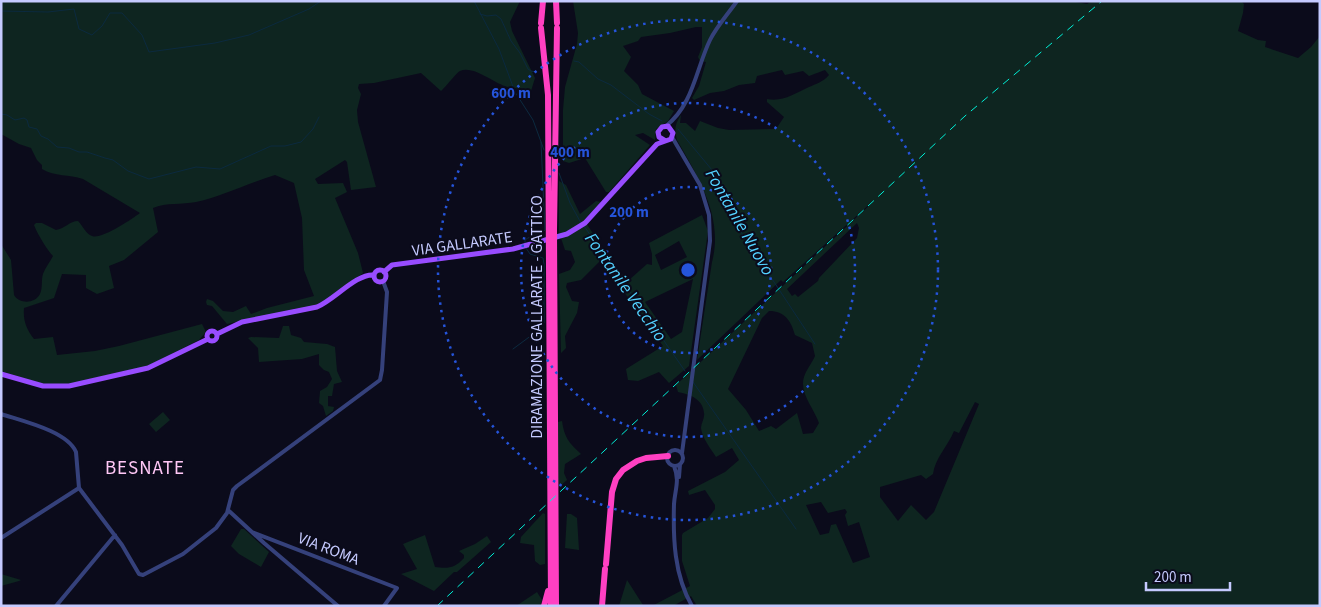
<svg xmlns="http://www.w3.org/2000/svg" width="1321" height="607" font-family="'Source Sans 3',sans-serif">
  <style>
    .green { fill: #0e2520; fill-rule: evenodd }
    .lines { fill: none; stroke-linecap: round; stroke-linejoin: round }
    .stream { stroke: #0b2a3f; stroke-width: 1 }
    .minor { stroke: #35417b; stroke-width: 4 }
    .major { stroke: #984cff; stroke-width: 5 }
    .highway { stroke: #ff40c2; stroke-width: 6 }
    .rail { stroke: #00f0d7; stroke-width: 1; stroke-dasharray: 8 6; stroke-linecap: butt }
    .ring { fill: none; stroke: #2554da; stroke-width: 2.5; stroke-dasharray: 2.5 5 }
    .labels { text-anchor: middle; stroke-width: 4; stroke-linejoin: round; paint-order: stroke }
    .street-label { font-size: 16px; fill: #c5caff; stroke: #0b0b1b }
    .water-label { font-size: 18px; font-style: italic; fill: #53d2ff; stroke: #0b0b1b }
    .quarter-label { font-size: 19px; letter-spacing: 1px; fill: #ffc7f6; stroke: #0b0b1b }
    .centre { fill: #2554da; stroke: #0b0b1b; stroke-width: 2.5 }
    .ring-label { font-size: 15px; text-anchor: middle; font-weight: bold; fill: #2554da; stroke: #0b0b1b; stroke-width: 4; stroke-linejoin: round; paint-order: stroke }
  </style>
  <rect width="100%" height="100%" fill="#0b0b1b"/>
  <path class="green" d="M1,1H520L510,22L512,31L535,78L531,91C523,88 516,89 508,87C494,84 474,65 460,71C456,73 446,87 441,91L421,73L374,83L359,84L358,88L361,94L357,110L358,122L376,187L351,190L347,162L345,160L315,179L318,184L343,183L347,192L335,198L358,253L363,273L335,295L310,308H298L227,324L212,306L207,305L206,302L207,299L213,301L223,311L233,312L246,306L251,314L267,308L314,296L304,270L302,218L294,183L275,175C248,183 223,196 196,202C182,205 166,202 153,208L158,232L124,260L109,266L114,288L97,294L86,288V275L62,274L54,298L24,308C23,320 26,329 34,339L53,337L57,355L95,351L119,346L202,324L206,332L199,340L148,366L69,384H43L1,371V244L11,260L14,295C19,304 35,304 40,294C43,287 41,280 43,274C45,268 50,262 53,256C47,250 37,233 34,225L36,223H42L56,230C64,229 70,221 78,221C83,226 86,234 92,236C101,240 132,219 140,213L83,179C69,174 55,177 42,169V165L37,160L31,148L19,144L1,134Z
    M573,1H1071L1087,4L1092,1H1241L1244,4L1243,13L1238,31L1258,40L1266,41L1265,47L1298,58L1311,47L1320,36V606H697L691,596L673,606H652L690,586L682,561V535L683,533L708,518L715,509V505L705,490L689,495L688,491L725,472L739,460L732,448L716,457C711,449 702,438 701,428C701,423 705,418 704,413C703,399 689,394 678,392L676,385L872,203L873,201L783,282L781,280L697,360L712,262C724,217 698,177 677,140C674,129 675,124 681,115L680,123H686L695,131L700,121L718,128L729,130L776,129L784,117L767,102V99C783,102 794,94 809,87C816,84 823,82 829,75L825,70L809,76L803,71L785,75L782,70L757,76L755,83L739,85L724,91L710,93L694,100L692,98L699,86L706,62L700,61L698,57L702,47V27H696L670,33L641,37L638,41L623,46L631,57L624,71L638,85L642,94L674,111L668,121L656,129L655,140L643,133L635,135L650,145L609,192H606L585,158L569,163L563,161V110L565,87L577,44L578,33ZM857,223L859,228L857,238L819,278L818,281L798,297L795,294L792,296L787,289ZM769,311C785,311 791,321 795,335L812,343L815,356C812,363 806,370 804,377C799,393 814,408 819,423L813,433L803,434L797,413L776,429L771,426L759,431L746,410L728,389L762,318ZM975,402L979,404L934,512L926,520L911,505L898,521L880,497V487L921,475L926,479L933,474C935,458 948,446 954,431L959,433ZM821,502L828,513L845,509L847,512L845,515L848,526L859,522L870,557L853,563L836,524L831,525L829,533L820,535L806,505Z
    M559,181L566,185L580,214L596,201L601,202L584,220L619,272L629,280L647,264L652,265V254L649,243L702,215L708,231L689,366L669,383L659,372L638,381L628,380L626,369L663,346L601,260L581,280L567,283L566,287L572,301L579,302L577,313L565,336L566,348L561,353L559,274L570,270L575,262L571,251L565,250L559,232ZM679,241L687,257L661,270L655,255ZM693,279L682,332L671,339L645,302Z
    M283,326H289L291,335L301,338L304,342L327,344L335,347L337,371L342,382L334,384L332,396H328V406L334,407L333,411L326,416L323,406L319,403L320,391L327,387L332,379L329,372L324,370L319,365V354L302,359L259,362L258,348L248,338L251,337L279,338Z
    M163,412L170,420L156,432L149,424Z
    M562,421C564,437 569,443 581,454L565,464L564,473L567,480L558,488V422Z
    M543,513L545,514V564L540,565L535,561L534,545L520,543L521,537Z
    M567,514H571L577,518L579,550L565,548Z
    M241,529H244L269,552L261,567L239,554L231,546Z
    M425,535L435,567C448,569 455,568 464,558V555L459,551L475,544L487,536L491,542L457,572H454L434,591L401,574L417,569L403,544Z
    M1,574L21,580L19,581L1,586Z
    M627,580L643,605V606H619Z
    M537,592L542,600L541,606H516Z"/>
  <g class="lines">
    <path class="stream" d="M474,1L499,49L515,92L533,120L544,150
      M1,11L48,12L74,9L79,29L92,35L102,26L110,13H122L142,35L149,52L215,43L249,35L309,9L321,1
      M480,14L487,16L496,15L501,19L511,41L520,53L528,69L531,71L536,72
      M574,61L579,62L598,79L611,85L649,114L662,121
      M1,114L7,115L15,120L24,118L27,120L29,127L37,129L41,136L48,139L57,147L69,148L79,152H87L105,158L113,160L128,171L149,179L196,167L220,169L271,146H285L301,142L313,129L319,117
      M678,129L712,170L741,232L815,344
      M559,173L570,203L581,223
      M584,226L685,371
      M525,245V240C531,235 539,236 545,230L541,142
      M513,349L536,332L544,323V264L543,258L530,254L526,248
      M693,382L796,529"/>
    <path class="minor" d="M666,126C693,105 696,69 710,40C717,26 728,14 737,1
      M672,137L700,185L709,215L710,241L682,453
      M1,414C22,421 67,431 76,452L79,488L122,545L139,574L143,575L183,554L216,528L227,513L233,490L237,486L380,380L382,370L387,292L383,281
      M667 458a8 8 0 1 1 16 0a8 8 0 1 1-16 0Z
      M674,466C680,481 675,489 674,504C673,538 674,575 692,606
      M679,477L680,464
      M228,510L264,543L338,606
      M252,532L397,588L384,606
      M1,538L79,488
      M56,606L115,535"/>
    <path class="major" d="M374 276a6 6 0 1 1 12 0a6 6 0 1 1-12 0Z
      M384,272L392,265L513,249L567,234L585,223L657,144L671,139L673,133L668,126L662,127L658,132L659,137L664,140
      M207 336a5 5 0 1 1 10 0a5 5 0 1 1-10 0Z
      M217,334L242,322L317,307C334,300 357,273 374,275
      M1,374L43,386H69L148,368L208,339"/>
    <path class="highway" d="M556,1L557,23
      M541,23L543,1
      M541,28L548,95L551,606
      M606,564L612,492L616,479L623,470L637,461L646,458L668,456
      M544,606L548,591
      M556,606L554,230L557,28
      M602,606L605,569"/>
    <path class="rail" d="M437,606L965,116L1102,1"/>
  </g>
  <g class="ring">
    <circle cx="688" cy="270" r="83"/>
    <circle cx="688" cy="270" r="167"/>
    <circle cx="688" cy="270" r="250"/>
  </g>
  <g class="labels">
    <g class="street-label">
      <text transform="translate(462 243) rotate(-8)" y="6">VIA GALLARATE</text>
      <text transform="translate(536 317) rotate(-90)" y="6">DIRAMAZIONE GALLARATE - GATTICO</text>
      <text transform="translate(329 548) rotate(21)" y="6">VIA ROMA</text>
    </g>
    <g class="water-label">
      <text transform="translate(740 222) rotate(60)" y="6">Fontanile Nuovo</text>
      <text transform="translate(626 287) rotate(55)" y="6">Fontanile Vecchio</text>
    </g>
    <g class="quarter-label">
      <text x="145" y="474">BESNATE</text>
    </g>
  </g>
  <circle cx="688" cy="270" r="8" class="centre"/>
  <g class="ring-label">
    <text x="511" y="98">600 m</text>
    <text x="570" y="157">400 m</text>
    <text x="629" y="217">200 m</text>
  </g>
  <rect width="1321" height="607" fill="none" stroke="#c5caff" stroke-width="5"/>
  <path d="M1146 582v8h84v-8" fill="none" stroke="#c5caff" stroke-width="2.5"/>
  <text x="1154" y="582" font-size="15" fill="#c5caff" stroke="#0b0b1b" stroke-width="4" paint-order="stroke">200 m</text>
</svg>
